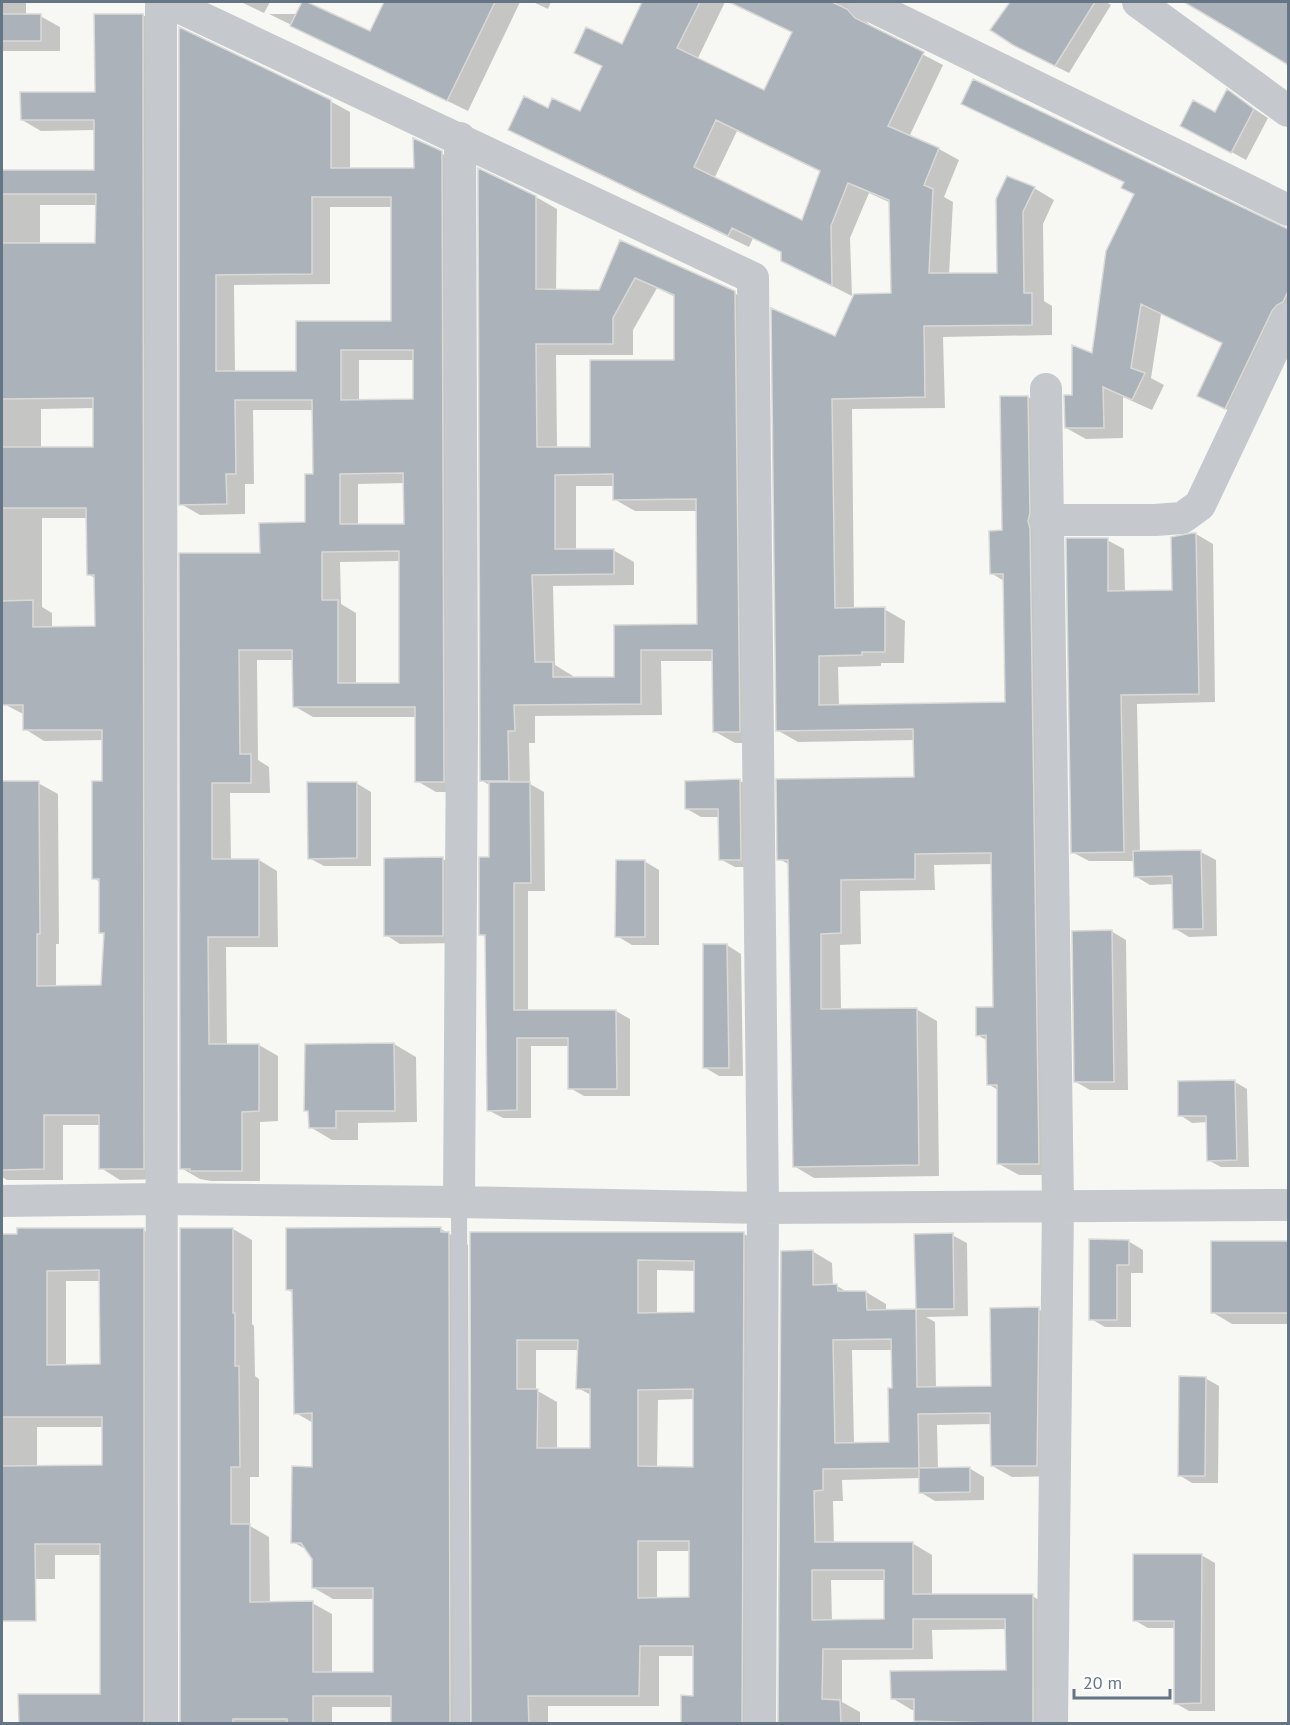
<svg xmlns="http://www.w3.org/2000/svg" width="1290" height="1725" font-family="'PT Sans',sans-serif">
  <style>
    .shadow { fill: #0003; fill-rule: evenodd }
    .building { fill: #abb2b9; stroke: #d9d9d7; stroke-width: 1.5; fill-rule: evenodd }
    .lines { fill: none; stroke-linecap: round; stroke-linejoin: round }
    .service { stroke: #c5c8cc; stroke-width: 16 }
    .minor { stroke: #c5c8cc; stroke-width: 32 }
  </style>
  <rect width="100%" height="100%" fill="#f7f8f4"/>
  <path class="shadow" d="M2,2H26V16H40L60,27V51H2Z
    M241,2H270L264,13Z
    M304,2L371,33L386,2H520L468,111L269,14H298Z
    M533,2H551L548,9Z
    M644,2H725L697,60L765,92L793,33L728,2H867L859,17L867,22L872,28L943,65L909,137L939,149L959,160L944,197L953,202L949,275L998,274V199L1034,188L1054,200L1043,224L1044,301L1052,306V335L943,337L945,408L852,409L854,609H884L905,621L904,663H881V666L838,667L839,706L1007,703L1004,581L991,573L1003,532L1028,397L1048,409L1059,1175H1019L999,1164L998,1090L988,1084V1041L977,1035L995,1008L993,864L934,865L935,890L860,891L861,944L840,945L841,1010L916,1009L937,1021L939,1176L814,1178L794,1166L790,865L779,859L915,779V740L798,742L777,730L835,338L893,295L891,203L869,193L850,238L852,296L782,261V253L753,238L749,247L530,141L510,130L548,110L581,113L603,67L576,52L623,46ZM737,131L821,172L803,222L714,179Z
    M1012,2H1106L1111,5L1069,73L1027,52L993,29Z
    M1187,2H1288V63Z
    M143,15L162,26L163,1179L120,1180L101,1168L100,1125H63V1180H7L2,1177V783H38L58,794L59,944H56V987H103L105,935L101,933V883L94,878L104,783L103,740L44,741L25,729V715L4,704L2,628V172L96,171L95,130L41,131L22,120L96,93ZM40,205H97V245H40ZM94,408V448H41V409ZM42,518H87L88,574L96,579V628H52V613L42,607Z
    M181,29L330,101L350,112V170L415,169L441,153L460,164L462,792H436L417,781L416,717H313L294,706V660H257L258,760L269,767L270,793H230L231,860H259L277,871L278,947H226L227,1046L259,1045L278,1056V1121L260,1122V1181H211L200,1179L181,1168V554H261L307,524L315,475L314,410H253L254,484H245V514L200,515L181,504ZM330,207H393V322L297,372H235L234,285L330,284ZM359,360H414L415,401H359ZM405,483V525L358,526V484ZM400,561L401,684H356V613L341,604L340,562Z
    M973,81L1288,231V328L1245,419L1199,395L1223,344L1161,314L1151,378L1164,385L1152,410L1123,397V438L1086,439L1066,428L1074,396L1093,355L1135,194L1125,183L982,114L963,103Z
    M1227,91L1268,118L1246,160L1197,133L1215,114Z
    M536,197L557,209L556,291H600L621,242L734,293L756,305L760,743H735L714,731V661H661L662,715L535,716V743H529L530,784L544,792L545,891H528V1012L616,1011L630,1019V1096H584L570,1088L569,1046H531V1118H503L488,1110L487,938L480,934L491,859V786L481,780ZM657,288L675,297L676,361L591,448H557L556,355H633V330ZM576,486H614V499L635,511H698L699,626H615L616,678H573V676L555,665L553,586L634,585V562L613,550H576Z
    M1196,534L1213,544L1215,702L1137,704L1140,853L1201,852L1216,860L1217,936L1189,937L1174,928V884L1150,885L1135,876V861H1089L1072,852L1107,540L1124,549L1125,592L1174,591L1173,538Z
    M740,781L755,789V867H735L720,859V817H701L687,809Z
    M356,783L371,792V866H324L309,858Z
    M443,859L457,867V943L400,944L386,935Z
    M644,861L659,870V945H632L617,936Z
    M1111,931L1126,940L1128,1090H1090L1076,1082Z
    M727,945L741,954L743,1076H719L704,1067Z
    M394,1044L416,1057L417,1122L358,1123V1140H332L310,1127V1113L305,1110L307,1045Z
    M1235,1082L1247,1089L1249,1167H1221L1208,1160V1122L1192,1123L1180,1115Z
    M233,1229L252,1240V1324L254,1326L255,1376L259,1379V1477H250V1526L269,1537L270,1603H312L332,1614V1673H375V1599H333L314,1588V1554L293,1542L313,1468V1423L296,1413L293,1293L287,1289V1229H441L468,1245L470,1724H393V1707H332V1724H181Z
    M143,1230L163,1241V1724H20L102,1696V1555H55V1579H2V1235ZM66,1281H101V1366H66ZM37,1427H104V1467H40L37,1465Z
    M471,1234H744L764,1245L761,1724H682L694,1697V1656H659V1706H548V1724H473ZM657,1270L696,1271V1313L657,1314ZM536,1350H579L578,1388L591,1395L592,1449H557V1402L536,1390ZM694,1399V1468H657L658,1400ZM657,1551H691V1598L657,1599Z
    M916,1235H952L967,1243L968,1316L926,1317L935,1322L936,1388L993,1387L1038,1309L1058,1320L1056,1476L1012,1477L992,1466V1424L937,1425L938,1469L969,1468L984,1477V1500L935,1501L920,1492V1478L842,1480L843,1501H833L834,1544L912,1543L932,1555V1596H1032L1052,1607V1724H921L915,1720V1710H912L892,1698L1007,1672V1629L932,1630L933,1659L842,1660V1702L860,1712V1724H780L812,1251L832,1263L833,1286H837L849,1293L866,1292L886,1304V1311H917ZM852,1350H893L894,1389L890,1444H854ZM831,1580H886V1621H832Z
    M1128,1241L1143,1250V1273H1131V1327H1105L1091,1319Z
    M1212,1242L1288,1243V1324H1232L1212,1312Z
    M1205,1378L1219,1386L1218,1483H1192L1179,1475Z
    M1201,1555L1215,1563V1711H1189L1175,1703V1628H1148L1134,1620Z"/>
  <path class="building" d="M302,2H307L370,31L384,2H495L447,101L290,26Z
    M642,2H700L677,48L764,90L792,32L729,2H832L847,9L855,18L924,52L888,126L939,148L924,185L933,189L929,273H997L996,199L1007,176L1035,187L1023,212L1024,293H1032V325L924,326L925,397L832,399L835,608L885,607V652H862V655L819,656V705L1005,702L1003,574H990L989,531L1002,530L1000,396H1028L1030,513L1028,521L1030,528L1039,1164H997V1085H987L986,1035L976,1036V1007H993L991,853H983L915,854V879L841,880V933L821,934V1009L917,1008L919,1165L793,1167L788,860H777L776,779L914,777L913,729L776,731L771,308L835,336L854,294L891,293L889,200L848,183L831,226L832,286L781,261V252L732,228L728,236L508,130L524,96L548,108L552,98L580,111L602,66L574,53L586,27L622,44ZM716,120L820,171L802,220L694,167Z
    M1010,2H1095L1055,66L1013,45L990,30Z
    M1184,2H1288V65L1233,31Z
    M2,14H41V41H2Z
    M94,14H143L144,1169H99V1115H44V1169L2,1170V781H39L40,934H37V986L101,985L104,933H99V879H92V781H102V730H23V705H2V601L33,600V627L95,626L94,575H87L86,508H2V447H93V398L2,399V243H95L96,194H2V170H94V120H21L20,92H95Z
    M179,27L331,100V168H414L413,138L442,151L444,782H415V707H293L292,650H239L240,754H251V783H212V859H259V937H208L209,1044H259V1111L242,1112V1171H190V1169H180L179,553H260L259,523L305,522V474H313L312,400H235L236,474H226L227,504L179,505ZM312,197H391V321H296V371H216V275L312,274ZM341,350H413V399L341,400ZM403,473L404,524H340V474ZM399,551V683H338V600H322V552Z
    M973,79L1288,229V291L1283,302L1277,305L1272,311L1225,409L1197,396L1222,343L1141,304L1131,368L1145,373L1132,400L1103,387L1104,428H1065L1064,395H1072V345L1092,353L1106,251L1134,194L1121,188L1124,182L961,104Z
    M1227,89L1254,109L1231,153L1180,126L1193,100L1215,112Z
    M478,168L536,196V289L599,290L620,240L735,291L740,732H713L712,650H641V704L514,705L515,731H508L509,781H480ZM635,278L674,295V360H590V447H537L536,344H613V318ZM613,474V500L696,499L697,624L614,625V677H553V662H535L532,575L614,574V549H555V475Z
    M1192,533H1196L1199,694L1121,695L1124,852L1071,853L1066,538H1108V591L1172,590L1171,537Z
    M740,779L741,860H719L718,809H685V781Z
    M307,782H357V858L308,859Z
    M489,782H530L531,883H514V1010H616L617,1089H568V1038H517V1110L487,1111L485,935H479V857H489Z
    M1201,850L1203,929H1173L1172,876L1134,877L1133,851Z
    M443,857V936H384V858Z
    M616,860H645V937H615Z
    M1112,930L1114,1082H1074L1072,931Z
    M703,944H727L729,1068H703Z
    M394,1043L395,1111H336V1128H309L308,1111H304L305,1044Z
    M1235,1080L1237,1160L1207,1161L1206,1116H1178V1081Z
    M441,1227V1232H449L450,1724H391V1696H313V1724H287V1719H233V1724H180V1228H233V1313H235V1366H239L240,1467H231V1524H250V1602L313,1601V1672H373V1588H312V1559L301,1543H291L292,1466L312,1467V1413L294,1414L292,1290H286V1228Z
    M17,1228H144V1724H19L18,1694H100V1544H35L36,1621H2V1466L102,1465V1417H2V1234H17ZM99,1270L100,1364L47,1365V1271Z
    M470,1232H744L742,1724H681V1695L693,1696V1646H640L639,1696H528L529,1724H471ZM638,1260L694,1261V1312L638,1313ZM517,1340H578L576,1389H590V1448H537L538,1389H517ZM693,1389V1467L638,1466V1390ZM638,1541H689V1597L638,1598Z
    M953,1233L954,1309H916L914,1234Z
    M1089,1239L1129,1240V1265H1117V1320H1089Z
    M1211,1241H1288V1313H1211Z
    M813,1250V1285L837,1284L838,1291H866L867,1310L916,1309L917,1387L991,1386L990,1308L1039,1307L1037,1466H991L990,1413L918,1414L919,1468L823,1469V1490L814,1491L815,1542H913V1594H1033V1724L914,1721V1699H891L890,1671L1006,1670L1005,1619H913V1649H823L822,1699L840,1700L841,1724H778L781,1251ZM891,1339L892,1388H888L889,1442L835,1443L833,1340ZM812,1570H884V1619L812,1620Z
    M1179,1376L1206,1377L1205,1476H1178Z
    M970,1467V1492L919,1493V1468Z
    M1133,1554H1202L1201,1703L1174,1704V1621H1133Z"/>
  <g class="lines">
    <path class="service" d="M459,1202L461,1724"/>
    <path class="minor" d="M161,2L162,1724
      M168,2L753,278L763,1208L760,1724
      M863,2L1288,210
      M1138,2L1288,111
      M1046,389L1058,1205L1052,1724
      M1046,520H1155L1182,518L1200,505L1288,319
      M2,1201L161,1199L459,1202L763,1208L1288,1205
      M459,1202L462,726L460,138"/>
  </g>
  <rect width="1290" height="1725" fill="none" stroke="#667586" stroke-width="6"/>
  <path d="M1074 1689v9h96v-9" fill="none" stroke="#667586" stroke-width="3"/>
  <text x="1083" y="1689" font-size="18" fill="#667586" stroke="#ffffff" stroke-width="4.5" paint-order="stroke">20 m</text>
</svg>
